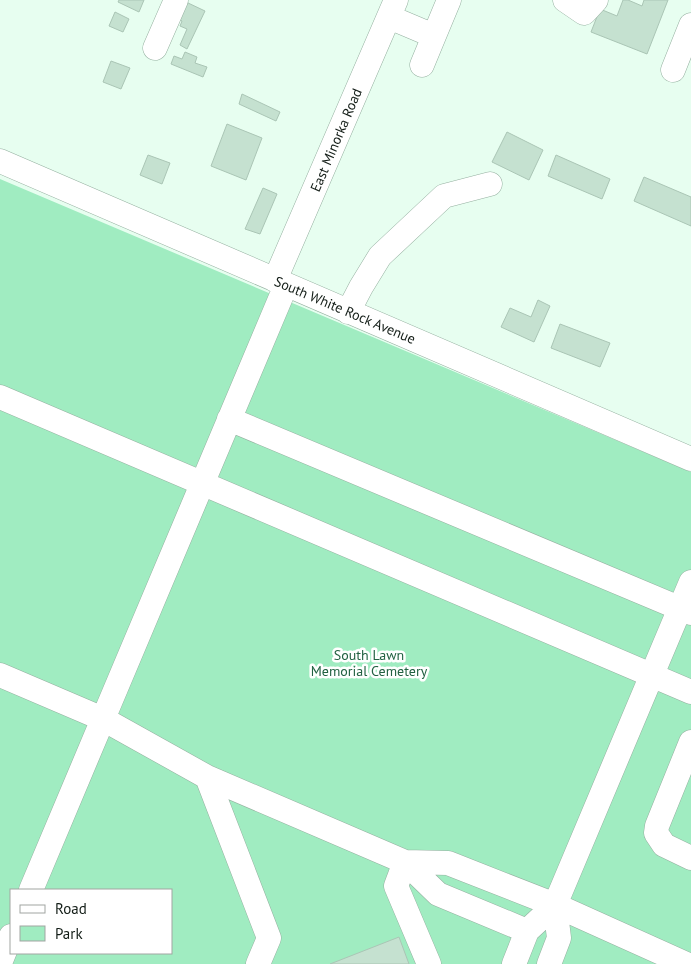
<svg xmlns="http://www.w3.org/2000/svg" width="691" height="964" font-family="'PT Sans',sans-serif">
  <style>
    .green { fill: #a0ecc1; fill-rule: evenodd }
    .building { fill: #c5e1d0; stroke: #aac5b5 }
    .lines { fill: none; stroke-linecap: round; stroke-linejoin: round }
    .minor-casing { stroke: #95b0a0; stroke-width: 25 }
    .minor { stroke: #fff; stroke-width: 24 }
    .labels { text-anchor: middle; stroke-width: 5; stroke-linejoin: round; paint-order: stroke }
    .street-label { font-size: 14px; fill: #131d17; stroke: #fff }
    .park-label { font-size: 14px; fill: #226142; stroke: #fff }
  </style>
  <rect width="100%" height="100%" fill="#e7fef0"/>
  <path class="green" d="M0,179L691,472V964H0ZM11,890H171V953H11Z"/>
  <path class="building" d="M119,0H144L139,12L118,2Z
    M623,0H628L642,6L644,0H668L647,54L591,32L600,9L617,16Z
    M186,2L205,11L187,49L180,45L187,29L180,26L182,21L179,19Z
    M115,12L129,19L123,32L109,26Z
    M185,52L197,57L195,63L207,67L203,77L171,64L174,56L182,59Z
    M111,61L130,68L121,89L103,82Z
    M242,94L280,112L276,121L239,104Z
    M227,124L262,138L246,180L211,166Z
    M507,132L543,150L529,180L492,162Z
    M148,155L170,163L162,184L140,175Z
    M556,155L610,179L602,199L548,176Z
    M644,177L691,197V226L634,201Z
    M263,188L277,194L260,234L245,229Z
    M538,300L550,306L534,342L501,327L510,308L531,317Z
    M560,324L610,343L600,367L551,348Z
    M399,937L409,964H330Z"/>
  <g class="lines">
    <defs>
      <path id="minor" d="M565,0L584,13L596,0
        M389,17L434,36L449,0
        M155,48L176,0
        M422,65L434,36
        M673,70L691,25
        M0,161L691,459
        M275,280L396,0
        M286,285L103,719L207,777L405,862L396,886L429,964
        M348,312L361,287L380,256L444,196L490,184
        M0,397L691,692
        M229,419L691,613
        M0,675L103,719L31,890
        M691,742L657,826L656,833L664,845L691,858
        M207,777L269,938L258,964
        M527,931L438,894L405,862L448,863L555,905L686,964
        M0,963L11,936
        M514,964L527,931L555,905L691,582
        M549,964L559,938L555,905"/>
    </defs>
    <use href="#minor" class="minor-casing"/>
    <use href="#minor" class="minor"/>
  </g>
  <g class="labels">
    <g class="street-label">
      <text transform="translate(336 140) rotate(-67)" y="5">East Minorka Road</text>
      <text transform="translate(345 310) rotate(23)" y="5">South White Rock Avenue</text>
    </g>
    <g class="park-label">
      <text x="369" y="660">South Lawn<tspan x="369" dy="16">Memorial Cemetery</tspan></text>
    </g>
  </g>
  <rect x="10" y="889" width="162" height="65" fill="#ffffff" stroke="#a1a5a2"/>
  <rect x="20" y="905" width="25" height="8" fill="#ffffff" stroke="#a1a5a2"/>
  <text x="55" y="914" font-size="15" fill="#131d17">Road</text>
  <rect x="20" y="926" width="25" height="15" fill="#a0ecc1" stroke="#a1a5a2"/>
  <text x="55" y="939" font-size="15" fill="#131d17">Park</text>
</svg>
